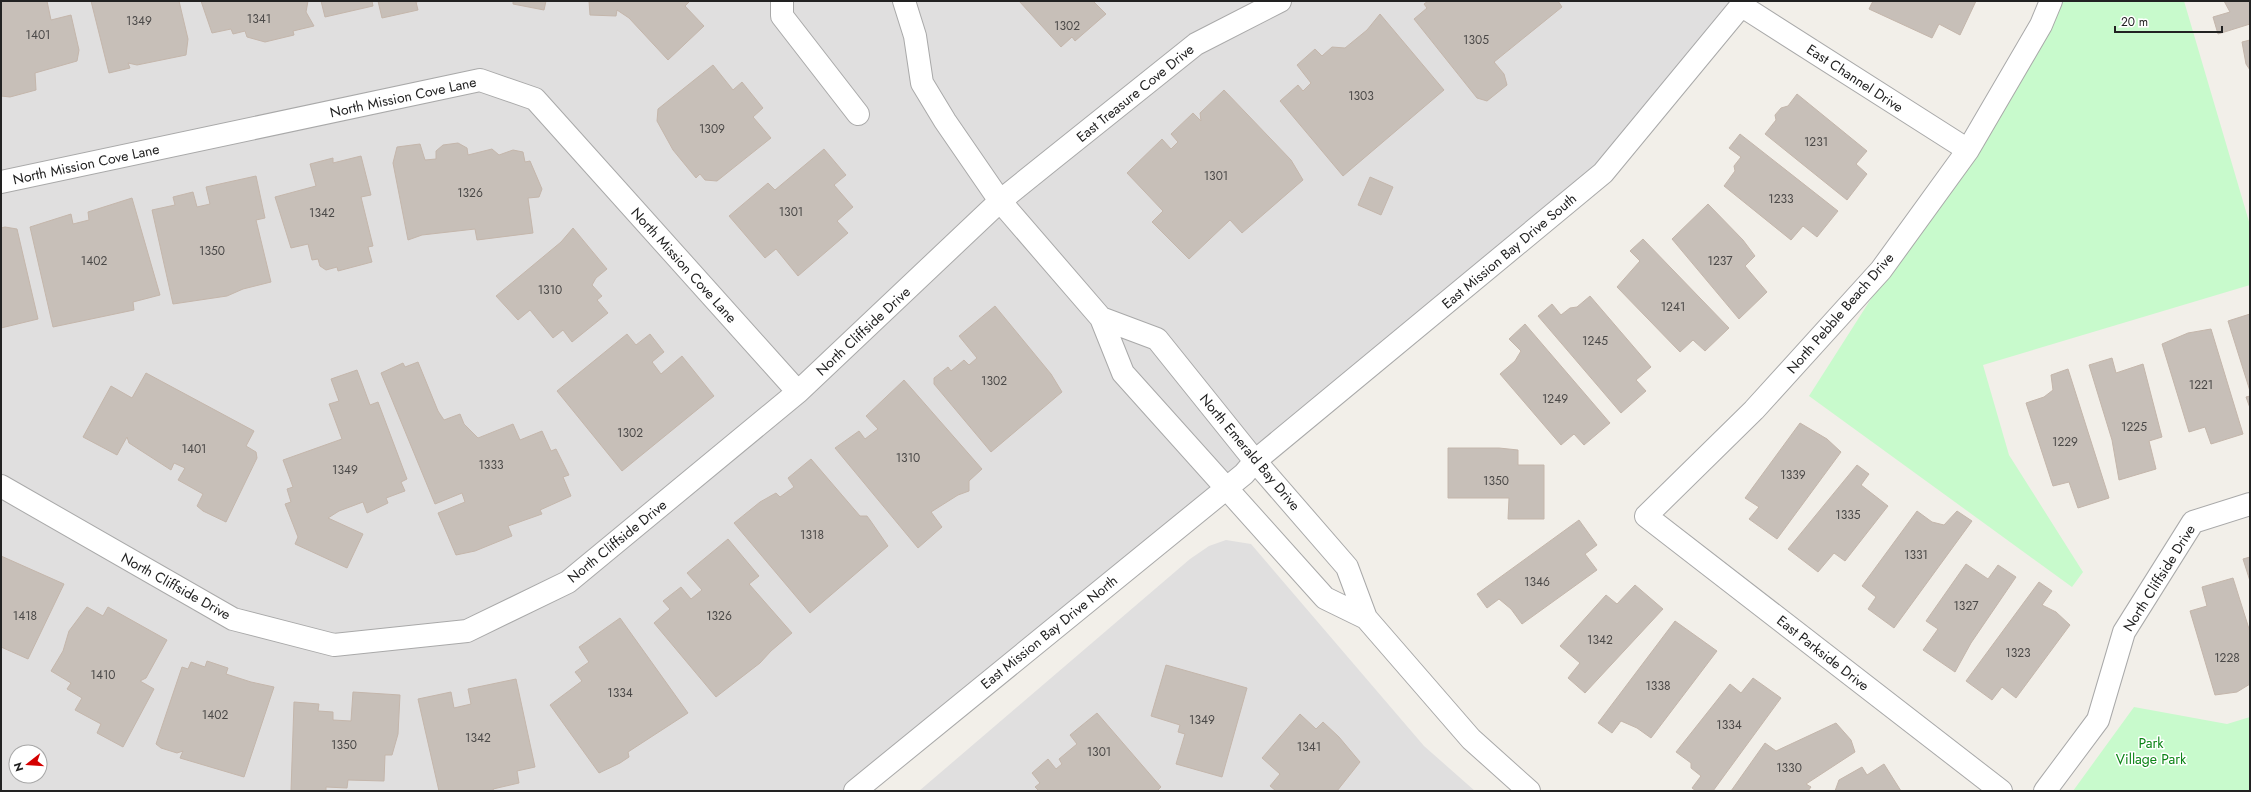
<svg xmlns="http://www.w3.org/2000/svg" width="2251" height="792" font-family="Jost,sans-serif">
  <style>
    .residential { fill: #e0dfdf; fill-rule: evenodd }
    .park { fill: #c8facc }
    .building { fill: #c7bfb8; stroke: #c4b6ab }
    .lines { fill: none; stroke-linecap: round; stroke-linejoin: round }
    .minor-casing { stroke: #a9a9a9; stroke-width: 24 }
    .minor { stroke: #fff; stroke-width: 22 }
    .labels { text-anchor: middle; stroke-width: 3; stroke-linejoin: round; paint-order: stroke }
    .number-label { font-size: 12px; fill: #4b4948 }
    .street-label { font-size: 14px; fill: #222; stroke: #fff }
    .park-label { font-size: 14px; fill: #0c8416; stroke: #fff }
  </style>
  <rect width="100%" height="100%" fill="#f2efe9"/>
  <path class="residential" d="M1,1H1745L1603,173L855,791H1ZM16,752H40V776H16Z
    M1226,540L1251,544L1424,746L1475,791H919L1190,559L1209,546Z"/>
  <path class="park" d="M2061,1H2184L2250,225V285L1983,365L2009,455L2083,572L2072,587L1809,396Z
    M2134,707L2227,724L2250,717V791H2073Z"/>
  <path class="building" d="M1,1H47L51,20L71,15L79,50L77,61L35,73L36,90L10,97L1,96Z
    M91,1H179L188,39L186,55L137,65L128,63L130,68L109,73Z
    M201,1H308L306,12L314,26L293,31L294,35L265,42L247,37L245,31L233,34L231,29L212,33Z
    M321,1H372L373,6L325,17Z
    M378,1H421L416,2L418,10L382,18Z
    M513,1H546L544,10L513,4Z
    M589,1H690L685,6L704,26L668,60L629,18L617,10L616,16L590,15Z
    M1019,1H1093L1106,14L1075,41L1072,37L1061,47Z
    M1428,1H1558L1562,7L1494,62L1504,74L1507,85L1487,101L1477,98L1414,19L1427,8L1424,4Z
    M1873,1H1976L1960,35L1939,24L1932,38L1869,9Z
    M2224,1H2250V24L2218,34L2213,17L2230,12Z
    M1380,14L1444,90L1343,176L1280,101L1298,85L1303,91L1311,83L1297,65L1315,49L1322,56L1332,47L1345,48L1367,30Z
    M2250,40V70L2246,64L2242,42Z
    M713,65L733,90L742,82L763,108L753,117L771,138L717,181L705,180L700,174L696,178L673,150L657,121L658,109Z
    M1224,90L1291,160L1303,180L1242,233L1230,220L1189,259L1152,222L1163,211L1127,173L1162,139L1171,149L1178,142L1171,134L1193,113L1201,121L1200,113Z
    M1797,94L1867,151L1856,164L1867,174L1847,200L1765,134L1776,120L1775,115L1781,108L1788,106Z
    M1740,134L1838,211L1817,237L1803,226L1791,240L1724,186L1735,171L1734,166L1741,157L1729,148Z
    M458,143L467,148L468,155L492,149L499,155L513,150L523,152L525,162L530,161L542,189L539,197L528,198L533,233L477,240L475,229L422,235L408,240L393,163L397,147L420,144L425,160L436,159V151L443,145Z
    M824,149L846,175L834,185L853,207L837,221L848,233L798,276L776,249L765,258L729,216L768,183L775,190Z
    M361,156L371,195L361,197L373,246L368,247L372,262L338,271L337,267L326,270L320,266L318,259L312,260L308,244L291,248L275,197L316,186L310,164L333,158V163Z
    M256,176L265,218L256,220L271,282L243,289L227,296L173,304L152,210L175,205L173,197L193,192L197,207L210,204L206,187Z
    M1370,177L1393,187L1381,215L1358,205Z
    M132,198L160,295L133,302L134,310L53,327L30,227L71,214L73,224L89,220L88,212Z
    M1708,204L1743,240L1755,256L1745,266L1767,292L1739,319L1672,239Z
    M5,227L17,229L38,319L1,328V228Z
    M573,228L607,269L596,278L592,285L602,296L597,300L608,313L572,342L563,330L553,338L530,310L518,320L496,296L561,242Z
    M1643,239L1729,328L1705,351L1693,340L1680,352L1617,287L1640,261L1630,251Z
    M1590,296L1651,367L1636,380L1646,391L1621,413L1538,316L1552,304L1561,315L1570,308L1577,307Z
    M995,306L1051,374L1062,392L991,452L934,384V378L948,367L951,371L964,360L969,365L977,358L959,336Z
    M2250,314V391L2228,321Z
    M1525,324L1610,423L1584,445L1574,434L1561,445L1500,374L1515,361L1521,351L1509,339Z
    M2211,329L2243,434L2211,444L2205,427L2189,432L2162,344L2188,333Z
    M627,334L636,345L650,334L664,352L652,362L661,374L682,356L714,396L622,471L557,391Z
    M2112,358L2116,373L2143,364L2162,437L2149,441L2156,469L2119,480L2112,440L2089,365Z
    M418,362L438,411L444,420L460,414L464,424L478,438L513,424L520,440L542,431L551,451L556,449L569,475L563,477L571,496L540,510L542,514L508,526L512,536L475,551L456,555L438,513L465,502L462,493L435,504L381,373L403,363L405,367Z
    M2068,369L2109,498L2078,508L2069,482L2053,486L2026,403L2044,397L2053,390L2051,375Z
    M357,370L370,405L378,402L407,479L401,482L405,491L386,498L388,503L367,513L363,502L339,511L328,518L363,534L347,568L295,544L298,537L285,504L291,502L287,489L293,487L283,460L342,439L329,404L339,401L331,379Z
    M146,373L254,431L246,446L256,452L257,458L226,522L203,511L197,506L203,494L178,480L185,468L174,463L171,470L129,443L127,437L117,455L83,437L111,386L132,398Z
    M904,380L982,469L969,481V491L958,495L931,512L942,527L918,548L835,448L859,431L865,439L878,429L866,416Z
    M2250,396V408L2246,397Z
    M1800,423L1827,439L1841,452L1777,539L1749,519L1759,507L1745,498Z
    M1448,448H1499L1518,450V465H1544V519H1508L1509,498H1448Z
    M811,459L860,516H867L870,520L888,546L810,613L734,523L760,502L776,493L780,497L794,487L788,478Z
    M1857,465L1869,474L1861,485L1888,506L1845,561L1834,553L1818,572L1788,549Z
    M1917,511L1932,522L1944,525L1957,511L1972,521L1894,628L1868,609L1876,597L1862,586Z
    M1579,520L1597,545L1585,554L1597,570L1522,624L1511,609L1499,599L1487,608L1477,594Z
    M728,539L759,576L749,584L792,633L771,651L760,663L716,697L654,623L670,609L663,601L681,587L691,599L702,590L687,573Z
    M1,556L64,584L28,659L1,647Z
    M2250,557V581L2243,559Z
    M1966,564L1988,579L1998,565L2016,577L1971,643L1955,672L1923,650L1938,629L1926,621Z
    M2233,578L2250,632V684L2237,692L2215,695L2190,611L2207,606L2202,587Z
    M2039,582L2052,591L2042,605L2056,612L2070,625L2016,698L2002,687L1992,700L1966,681Z
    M1635,585L1663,609L1585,693L1568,678L1580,663L1560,646L1606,595L1617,604Z
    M87,607L103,616L108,607L167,640L146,678L140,681L154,689L123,747L97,733L101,724L75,710L82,698L67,689L71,683L51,671L63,651L69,631Z
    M620,618L688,713L628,752L629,757L620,763L599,773L550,705L582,681L575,672L589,662L579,647Z
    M1675,621L1717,651L1651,738L1637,728L1621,721L1612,733L1598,723Z
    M207,661L228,668L226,674L251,682L274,687L244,777L180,758L183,751L177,753L161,748L156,744L182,667L188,669L191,662L205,667Z
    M1166,665L1247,688L1222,777L1176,764L1185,734L1178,732L1180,725L1151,716Z
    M1753,678L1781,698L1713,791H1696L1692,788L1701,776L1691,768V763L1676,752L1730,684L1741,693Z
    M516,679L535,767L517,771L519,783L493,789L494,791H439L418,699L451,692L454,708L471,704L468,689Z
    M353,692L400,695L398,734L392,755H385L384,781L348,780L347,788L326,787V791H291L294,702L319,704L318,711L333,712V720L351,721Z
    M1097,713L1161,787L1157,791H1039L1035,787L1040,783L1032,773L1048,759L1056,769L1062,764L1059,759L1077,744L1070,735Z
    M1300,714L1316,729L1323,722L1339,737L1360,762L1337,791H1276L1270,786L1280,774L1262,758Z
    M1836,723L1851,740L1855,752L1806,784L1811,787L1808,791H1731L1765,743L1776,751Z
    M1884,764L1901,791H1835L1839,780L1862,767L1867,775Z"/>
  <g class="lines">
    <defs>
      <path id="minor" d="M782,1V16L858,114
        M904,1L915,36L922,83L945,121L1000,201L1101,318L1123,373L1325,598L1366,618
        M1742,6L1968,150
        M1,182L480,80L535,99L798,392
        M1101,318L1157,339L1255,461L1347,567L1366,618L1471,739L1529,791
        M1,486L233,619L334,645L467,631L568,582L798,392L1000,201L1051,160L1196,44L1280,1
        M855,791L1244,474L1255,461L1603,173L1745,1
        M2001,791L1646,516L1754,410L1881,270L1968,150L2041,25L2051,1
        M2045,791L2098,720L2124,632L2193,522L2250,504"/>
    </defs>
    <use href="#minor" class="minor-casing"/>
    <use href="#minor" class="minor"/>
  </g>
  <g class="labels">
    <g class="number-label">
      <text x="259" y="23">1341</text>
      <text x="139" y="25">1349</text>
      <text x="1067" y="30">1302</text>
      <text x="38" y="39">1401</text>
      <text x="1476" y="44">1305</text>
      <text x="1361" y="100">1303</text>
      <text x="712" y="133">1309</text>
      <text x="1816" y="146">1231</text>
      <text x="1216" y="180">1301</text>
      <text x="470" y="197">1326</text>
      <text x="1781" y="203">1233</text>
      <text x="791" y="216">1301</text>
      <text x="322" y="217">1342</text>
      <text x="212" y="255">1350</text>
      <text x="94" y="265">1402</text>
      <text x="1720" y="265">1237</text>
      <text x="550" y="294">1310</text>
      <text x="1673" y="311">1241</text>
      <text x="1595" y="345">1245</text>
      <text x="994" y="385">1302</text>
      <text x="2201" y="389">1221</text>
      <text x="1555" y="403">1249</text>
      <text x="2134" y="431">1225</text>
      <text x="630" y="437">1302</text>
      <text x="2065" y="446">1229</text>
      <text x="194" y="453">1401</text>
      <text x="908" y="462">1310</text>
      <text x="491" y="469">1333</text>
      <text x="345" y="474">1349</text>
      <text x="1793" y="479">1339</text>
      <text x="1496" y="485">1350</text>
      <text x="1848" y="519">1335</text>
      <text x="812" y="539">1318</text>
      <text x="1916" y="559">1331</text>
      <text x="1537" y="586">1346</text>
      <text x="1966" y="610">1327</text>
      <text x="25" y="620">1418</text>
      <text x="719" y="620">1326</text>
      <text x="1600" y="644">1342</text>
      <text x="2018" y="657">1323</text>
      <text x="2227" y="662">1228</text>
      <text x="103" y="679">1410</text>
      <text x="1658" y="690">1338</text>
      <text x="620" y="697">1334</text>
      <text x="215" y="719">1402</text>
      <text x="1202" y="724">1349</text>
      <text x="1729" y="729">1334</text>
      <text x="478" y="742">1342</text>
      <text x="344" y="749">1350</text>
      <text x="1309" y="751">1341</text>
      <text x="1099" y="756">1301</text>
      <text x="1789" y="772">1330</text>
    </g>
    <g class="street-label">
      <text transform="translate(1855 78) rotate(33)" y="5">East Channel Drive</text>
      <text transform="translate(1135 93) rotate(-39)" y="5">East Treasure Cove Drive</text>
      <text transform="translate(403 97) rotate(-12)" y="5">North Mission Cove Lane</text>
      <text transform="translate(86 164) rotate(-12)" y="5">North Mission Cove Lane</text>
      <text transform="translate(1509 251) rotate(-40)" y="5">East Mission Bay Drive South</text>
      <text transform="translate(684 265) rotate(48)" y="5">North Mission Cove Lane</text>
      <text transform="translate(1840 313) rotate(-49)" y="5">North Pebble Beach Drive</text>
      <text transform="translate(863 331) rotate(-43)" y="5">North Cliffside Drive</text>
      <text transform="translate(1250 452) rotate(50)" y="5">North Emerald Bay Drive</text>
      <text transform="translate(617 541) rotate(-39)" y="5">North Cliffside Drive</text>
      <text transform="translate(2159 578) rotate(-58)" y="5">North Cliffside Drive</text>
      <text transform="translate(176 586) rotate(29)" y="5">North Cliffside Drive</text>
      <text transform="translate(1049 632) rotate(-39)" y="5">East Mission Bay Drive North</text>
      <text transform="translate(1823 653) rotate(38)" y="5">East Parkside Drive</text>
    </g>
    <g class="park-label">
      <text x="2151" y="748">Park<tspan x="2151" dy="16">Village Park</tspan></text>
    </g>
  </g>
  <rect width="2251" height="792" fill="none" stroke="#222222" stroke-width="4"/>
  <g transform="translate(28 764) rotate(253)"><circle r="19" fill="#ffffff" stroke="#a7a7a7"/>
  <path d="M0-3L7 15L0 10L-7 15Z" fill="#d40000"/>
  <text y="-6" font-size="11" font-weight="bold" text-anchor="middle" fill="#222222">N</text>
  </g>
  <path d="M2115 26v6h107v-6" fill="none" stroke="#222222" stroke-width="2"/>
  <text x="2121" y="26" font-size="12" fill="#222222" stroke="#ffffff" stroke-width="3" paint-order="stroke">20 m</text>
</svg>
